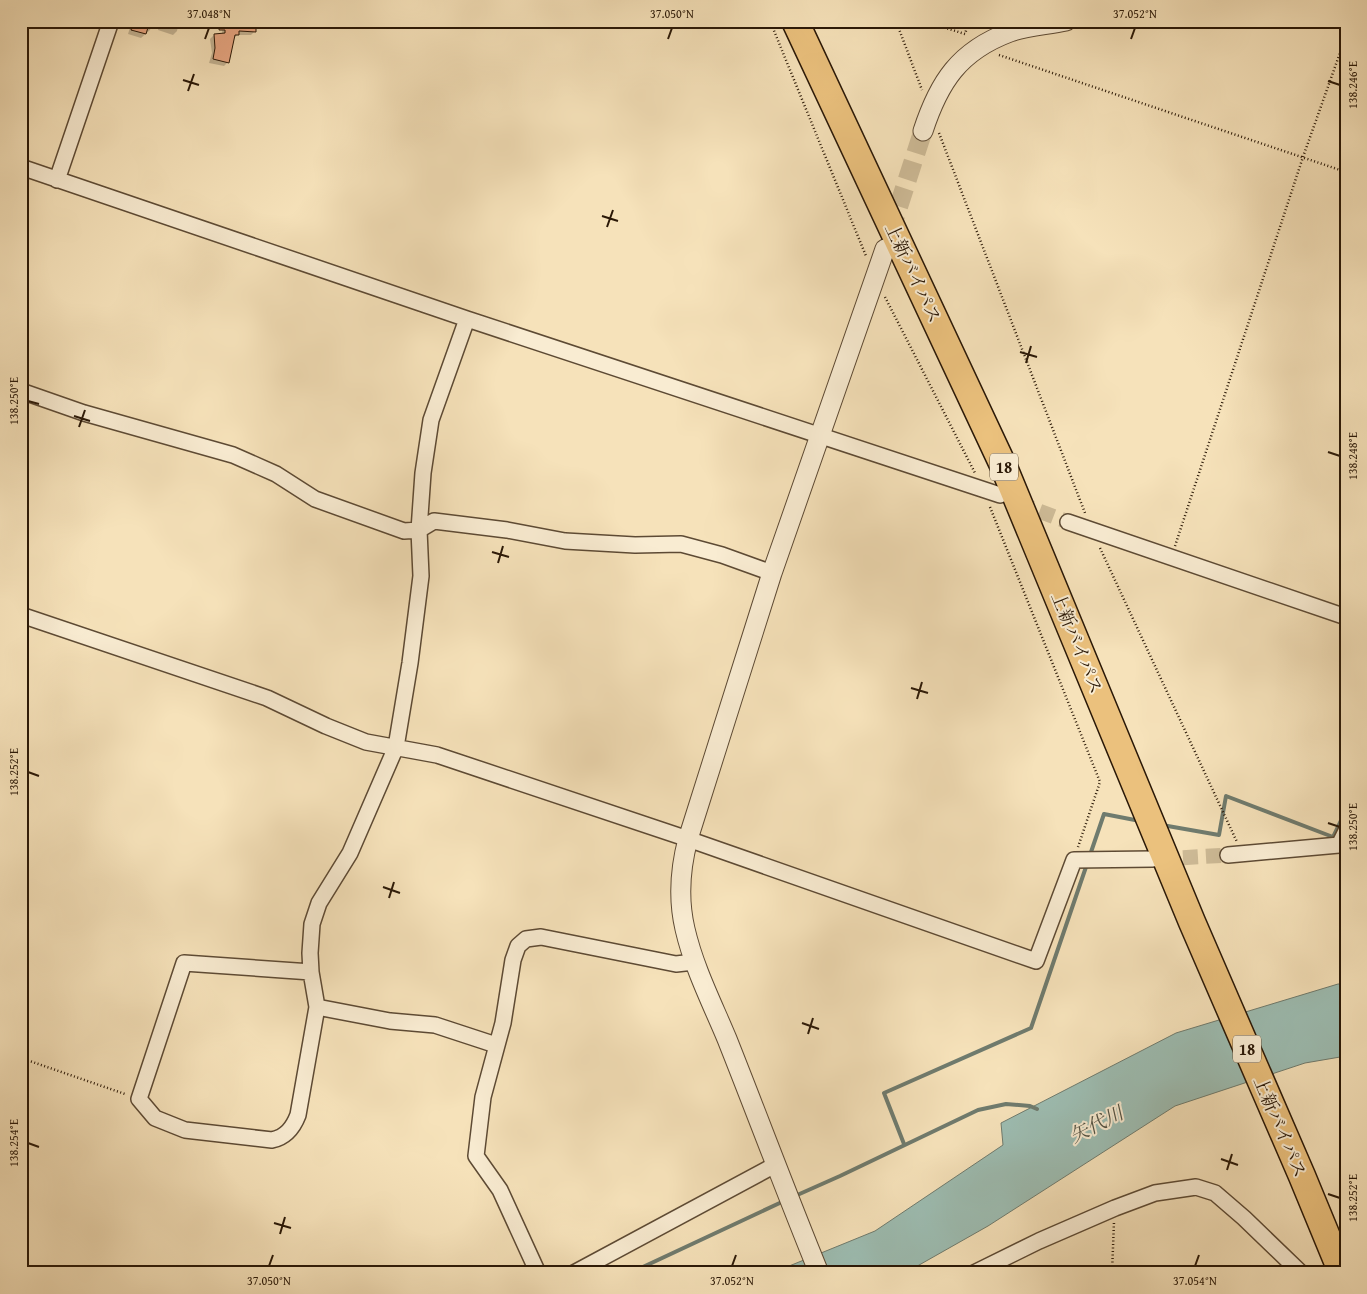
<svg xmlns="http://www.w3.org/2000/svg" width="1367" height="1294" font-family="'Gentium Book Plus','Noto Serif JP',serif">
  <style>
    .water { fill: #9dbdb2; stroke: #6f7b6e }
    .shadow { fill: #0003 }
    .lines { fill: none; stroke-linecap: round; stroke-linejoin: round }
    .stream { stroke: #6f7b6e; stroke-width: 4 }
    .building { fill: #eaa884; stroke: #2a1807 }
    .minor-tunnel { stroke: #cdba96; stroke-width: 15; stroke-dasharray: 15 8; stroke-linecap: butt }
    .tertiary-tunnel { stroke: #cdba96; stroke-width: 19; stroke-dasharray: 19 9; stroke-linecap: butt }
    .minor-casing { stroke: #5d4a34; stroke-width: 18 }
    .tertiary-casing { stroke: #5d4a34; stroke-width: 21 }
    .trunk-casing { stroke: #2a1807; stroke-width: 29 }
    .path { stroke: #2a1807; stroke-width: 2.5; stroke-dasharray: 1 2.5; stroke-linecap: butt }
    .minor { stroke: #f9ecd2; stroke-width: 15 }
    .tertiary { stroke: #f9ecd2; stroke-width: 19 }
    .trunk { stroke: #ebc17d; stroke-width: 26 }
    .ticks { fill: none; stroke: #2a1807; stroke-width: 2 }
    .labels { text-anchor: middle; stroke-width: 4; stroke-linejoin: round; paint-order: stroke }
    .shield { fill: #f9ecd2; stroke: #685844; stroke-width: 1 }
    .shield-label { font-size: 16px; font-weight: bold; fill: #2a1807 }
    .street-label { font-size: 18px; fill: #2a1807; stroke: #f9ecd2 }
    .water-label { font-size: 19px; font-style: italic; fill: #525243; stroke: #f9ecd2 }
    .neatline { fill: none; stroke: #2a1807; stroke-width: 2 }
    .ticks-label { font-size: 12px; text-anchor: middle; fill: #2a1807 }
  </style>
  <rect width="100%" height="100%" fill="#f6e2ba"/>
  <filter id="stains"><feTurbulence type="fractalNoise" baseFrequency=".004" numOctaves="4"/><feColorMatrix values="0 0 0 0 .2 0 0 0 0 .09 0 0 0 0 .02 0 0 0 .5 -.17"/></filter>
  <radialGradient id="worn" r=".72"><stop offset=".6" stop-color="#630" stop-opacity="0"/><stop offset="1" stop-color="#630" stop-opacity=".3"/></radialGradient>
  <path class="water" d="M1338,984H1346V1056L1305,1063L1175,1106L988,1226L905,1273H772L875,1231L1003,1145L1001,1123L1176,1033Z"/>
  <path class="shadow" d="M132,21H151L153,22L150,30L141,38L128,34Z
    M160,21H185L181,27L178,26L177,31L173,35L158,30Z
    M223,21L255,31L251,35H237L234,38L228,62L224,66L209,63L212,53L210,39L214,35L222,34Z"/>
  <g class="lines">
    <path class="stream" d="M1162,825L1219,835L1226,796L1333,837L1346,810
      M1090,855L1104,814L1140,821
      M904,1144L884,1093L1031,1028L1087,864
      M795,1196L840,1176L978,1110L1006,1104L1030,1106L1037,1109
      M630,1273L784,1201"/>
  </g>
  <path class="building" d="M134,21H150L146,34L131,30Z
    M220,21H256V32L239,31V35H235L229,63L213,59L215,48L214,34L225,33V30H219Z"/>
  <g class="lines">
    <path class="minor-tunnel" d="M1018,503L1068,522
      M1160,859L1228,855"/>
    <path class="tertiary-tunnel" d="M890,233L923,131"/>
    <defs>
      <path id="minor" d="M21,167L467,319L1000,495
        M57,180L111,21
        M467,319L431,420L423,473L419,530L421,576L410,663L396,747L350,853L319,903L312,924L310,953L311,972L317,1007L390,1021L435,1025L496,1045
        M21,391L84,413L233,455L276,474L315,499L404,531L419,530L434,521L507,530L565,541L635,545L681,544L722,555L772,573
        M1068,522L1346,617
        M21,615L267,698L326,726L366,742L437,755L688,839L1036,961L1074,860L1153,859
        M1228,855L1339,845L1346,831
        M311,972L184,963L139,1099L155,1118L185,1130L272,1140C286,1137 293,1128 298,1115L317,1007
        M538,1273L500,1190L476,1156L483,1097L503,1023L513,960L518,946L526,939L541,937L676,964L694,962
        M574,1273L775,1165
        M974,1273L1039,1241L1115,1208L1155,1193L1196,1187L1215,1193L1244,1218L1301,1273"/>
      <path id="tertiary" d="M923,131C939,82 959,51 1010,32C1027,26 1048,25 1066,21
        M819,1273C787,1195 758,1117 727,1039C712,1003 694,968 685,929C678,899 680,869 688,839L772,573L885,249"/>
      <path id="trunk" d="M795,21L1003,465L1192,922L1302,1176L1342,1273"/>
    </defs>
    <use href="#minor" class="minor-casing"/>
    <use href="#tertiary" class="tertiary-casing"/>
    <use href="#trunk" class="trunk-casing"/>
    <path class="path" d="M770,21L866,256
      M896,21L922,90
      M924,21L965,34L969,21
      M1333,21L1346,26
      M999,55L1346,172
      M939,133L1085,513
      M885,297L975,473
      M990,507L1100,782L1078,847
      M1175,546L1303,157L1346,36
      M1100,548L1237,842
      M21,1058L125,1094
      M1112,1273L1114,1222"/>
    <use href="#minor" class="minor"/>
    <use href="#tertiary" class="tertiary"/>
    <use href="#trunk" class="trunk"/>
  </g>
  <path class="ticks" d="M205,39L209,28M668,39L672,28M1131,39L1135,28M183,80L199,85M1328,81L1340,85M188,91L194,74M602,216L618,221M607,227L613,210M1020,352L1037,357M1026,363L1031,346M28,401L39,404M74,416L90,421M79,427L85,410M1328,452L1340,456M492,552L509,557M498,563L503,546M911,688L928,693M917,699L922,682M28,772L39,776M1328,823L1340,827M383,887L400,893M389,898L394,882M802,1023L819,1029M808,1034L813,1018M28,1143L39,1147M1221,1159L1238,1165M1227,1170L1232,1154M1328,1194L1340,1198M274,1223L291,1228M280,1234L285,1217M269,1266L273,1255M732,1266L736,1255M1195,1266L1199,1255"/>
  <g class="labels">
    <g class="shield">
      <rect x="990" y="453.5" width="28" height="27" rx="4"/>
      <rect x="1233" y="1035.5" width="28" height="27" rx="4"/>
    </g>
    <g class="shield-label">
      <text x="1004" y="473">18</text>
      <text x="1247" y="1055">18</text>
    </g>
    <g class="street-label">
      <text transform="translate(913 273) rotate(65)" y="6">上新バイパス</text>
      <text transform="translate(1077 643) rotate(68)" y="6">上新バイパス</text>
      <text transform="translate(1280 1127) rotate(67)" y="6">上新バイパス</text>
    </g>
    <g class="water-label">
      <text transform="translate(1096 1124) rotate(-27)" y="7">矢代川</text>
    </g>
  </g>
  <rect width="1367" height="1294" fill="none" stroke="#f6e2ba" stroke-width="55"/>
  <rect x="28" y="28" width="1312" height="1238" class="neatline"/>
  <g class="ticks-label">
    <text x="209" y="18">37.048°N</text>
    <text x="672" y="18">37.050°N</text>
    <text x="1135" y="18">37.052°N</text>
    <text transform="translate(1353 85) rotate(-90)" y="4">138.246°E</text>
    <text transform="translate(14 401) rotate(-90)" y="4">138.250°E</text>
    <text transform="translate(1353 456) rotate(-90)" y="4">138.248°E</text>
    <text transform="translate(14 772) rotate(-90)" y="4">138.252°E</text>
    <text transform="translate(1353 827) rotate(-90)" y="4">138.250°E</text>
    <text transform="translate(14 1143) rotate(-90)" y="4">138.254°E</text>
    <text transform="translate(1353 1198) rotate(-90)" y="4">138.252°E</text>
    <text x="269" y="1285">37.050°N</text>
    <text x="732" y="1285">37.052°N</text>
    <text x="1195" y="1285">37.054°N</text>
  </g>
  <rect width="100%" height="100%" filter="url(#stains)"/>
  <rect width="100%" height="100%" fill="url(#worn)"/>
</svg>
